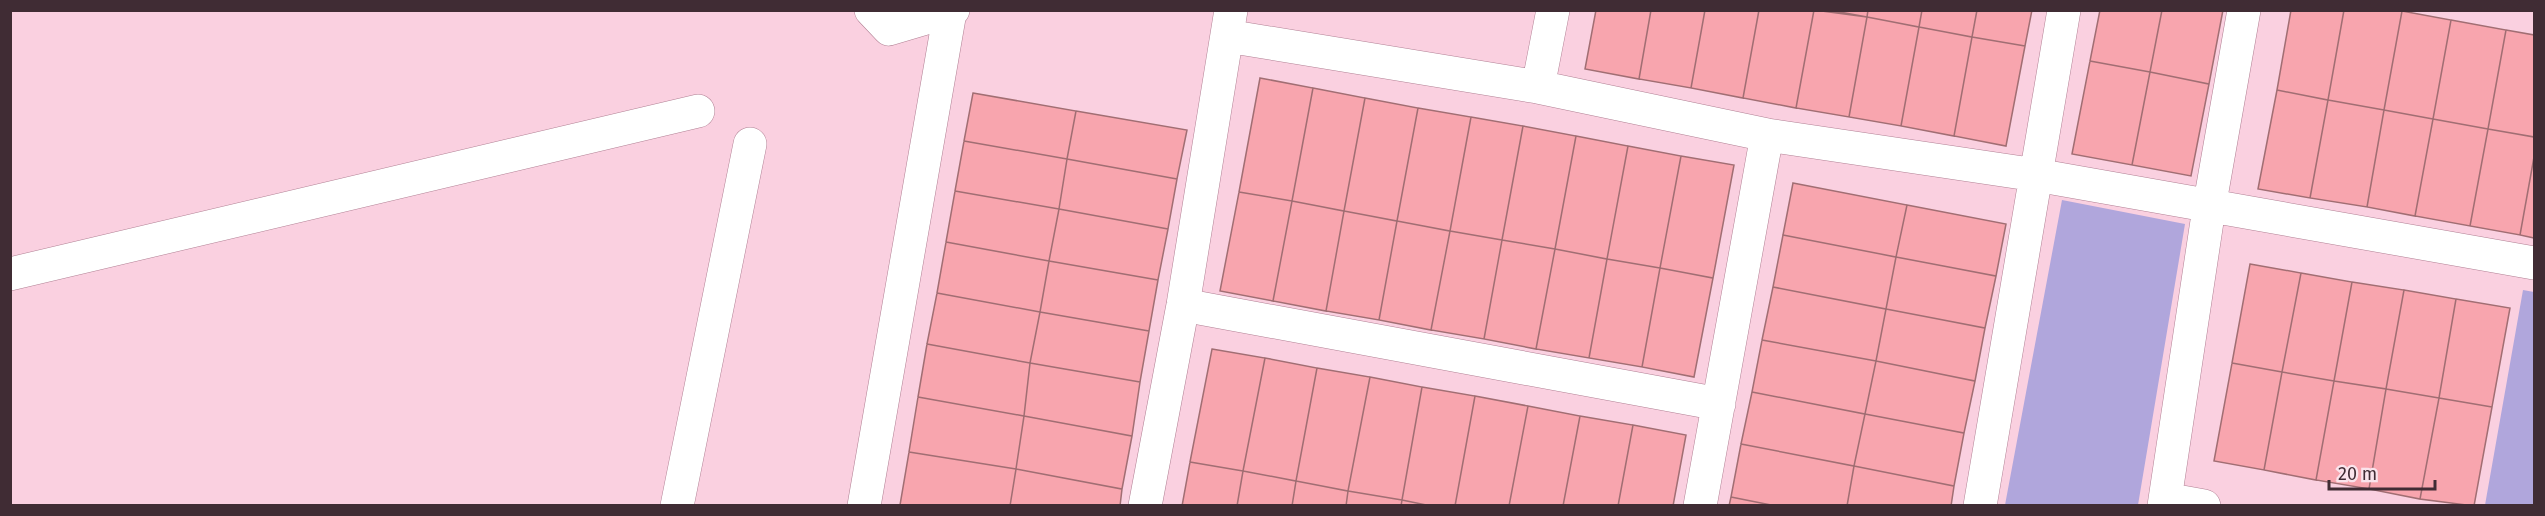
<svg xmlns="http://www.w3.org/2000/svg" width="2545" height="516" font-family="'Fira Sans',sans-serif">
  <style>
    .park { fill: #b0a6dc }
    .building { fill: #f8a5ae; stroke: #a16e73; stroke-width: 1.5 }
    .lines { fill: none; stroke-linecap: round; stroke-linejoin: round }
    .minor-casing { stroke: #b18094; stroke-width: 34 }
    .minor { stroke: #fff; stroke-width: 33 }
  </style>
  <rect width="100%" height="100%" fill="#fad0e0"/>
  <path class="park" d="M2062,200L2185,224L2138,505H2005Z
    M2523,290L2534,292V505H2485Z"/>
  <path class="building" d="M1596,10H1651L1639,79L1585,69Z
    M1651,10H1705L1691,88L1639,79Z
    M1705,10H1759L1743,98L1691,88Z
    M1759,10H1814L1796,108L1743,98Z
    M1814,10L1867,17L1849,117L1796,108Z
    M1829,10H1868L1867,17Z
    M1868,10H1922L1919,27L1867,17Z
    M1922,10H1977L1972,37L1919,27Z
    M1977,10H2032L2025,46L1972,37Z
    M2100,10H2162L2150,72L2090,61Z
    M2162,10H2223L2209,84L2150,72Z
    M2291,10H2344L2328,100L2277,90Z
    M2344,10L2402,11L2384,110L2328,100Z
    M2402,11L2451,20L2433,119L2384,110Z
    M1867,17L1919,27L1901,126L1849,117Z
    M2451,20L2506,30L2488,129L2433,119Z
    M1919,27L1972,37L1954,136L1901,126Z
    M2506,30L2534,35V137L2488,129Z
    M1972,37L2025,46L2006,146L1954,136Z
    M2090,61L2150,72L2132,165L2072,154Z
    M2150,72L2209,84L2191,176L2132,165Z
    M1260,78L1313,88L1292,201L1239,192Z
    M1313,88L1365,98L1344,211L1292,201Z
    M2277,90L2328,100L2310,198L2258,189Z
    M973,93L1076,111L1067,159L964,141Z
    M1365,98L1418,108L1397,221L1344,211Z
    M2328,100L2384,110L2367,207L2310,198Z
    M1418,108L1471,117L1450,231L1397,221Z
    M2384,110L2433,119L2415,216L2367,207Z
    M1076,111L1187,130L1177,179L1067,159Z
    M1471,117L1523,126L1502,240L1450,231Z
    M2433,119L2488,129L2470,226L2415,216Z
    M1523,126L1576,136L1555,249L1502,240Z
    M2488,129L2534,137V157L2520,235L2470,226Z
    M1576,136L1628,146L1607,259L1555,249Z
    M964,141L1067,159L1059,209L955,191Z
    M1628,146L1681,156L1660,268L1607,259Z
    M1681,156L1734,165L1713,278L1660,268Z
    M2534,157V238L2520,235Z
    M1067,159L1177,179L1168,229L1059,209Z
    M1793,183L1907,205L1896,257L1783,235Z
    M955,191L1059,209L1049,261L946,242Z
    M1239,192L1292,201L1273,301L1220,291Z
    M1292,201L1344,211L1326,311L1273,301Z
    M1907,205L2006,224L1996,276L1896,257Z
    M1059,209L1168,229L1158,280L1049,261Z
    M1344,211L1397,221L1379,320L1326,311Z
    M1397,221L1450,231L1431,330L1379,320Z
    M1450,231L1502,240L1484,339L1431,330Z
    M1783,235L1896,257L1886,309L1773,287Z
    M1502,240L1555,249L1536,349L1484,339Z
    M946,242L1049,261L1040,312L937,293Z
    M1555,249L1607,259L1589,358L1536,349Z
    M1896,257L1996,276L1985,328L1886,309Z
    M1607,259L1660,268L1642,367L1589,358Z
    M1049,261L1158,280L1149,331L1040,312Z
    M2250,264L2301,273L2282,372L2232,363Z
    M1660,268L1713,278L1694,377L1642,367Z
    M2301,273L2352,282L2334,381L2282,372Z
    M2352,282L2404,290L2386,389L2334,381Z
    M1773,287L1886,309L1876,361L1762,340Z
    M2404,290L2456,299L2439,398L2386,389Z
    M937,293L1040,312L1030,363L927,344Z
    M2456,299L2510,308L2492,407L2439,398Z
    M1886,309L1985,328L1975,381L1876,361Z
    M1040,312L1149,331L1140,382L1030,363Z
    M1762,340L1876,361L1865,414L1752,392Z
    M927,344L1030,363L1024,416L918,397Z
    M1212,349L1265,358L1243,471L1190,462Z
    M1265,358L1317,368L1296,481L1243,471Z
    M1876,361L1975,381L1964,433L1865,414Z
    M1030,363L1140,382L1132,436L1024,416Z
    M2232,363L2282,372L2264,470L2214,461Z
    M1317,368L1370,377L1348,491L1296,481Z
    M2282,372L2334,381L2316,480L2264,470Z
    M1370,377L1422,387L1402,500L1348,491Z
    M2334,381L2386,389L2369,489L2316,480Z
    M1422,387L1475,396L1455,506H1431L1402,500Z
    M2386,389L2439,398L2420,499L2369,489Z
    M1752,392L1865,414L1854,466L1741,444Z
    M1475,396L1528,406L1509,506H1455Z
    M918,397L1024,416L1016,469L909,452Z
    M2439,398L2492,407L2474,506L2420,499Z
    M1528,406L1580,416L1563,506H1509Z
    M1865,414L1964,433L1954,486L1854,466Z
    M1024,416L1132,436L1122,489L1016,469Z
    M1580,416L1633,425L1618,506H1563Z
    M1633,425L1686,435L1673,506H1618Z
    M1741,444L1854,466L1847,506H1776L1731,497Z
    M909,452L1016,469L1010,506L900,505Z
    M1190,462L1243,471L1237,506H1182Z
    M1854,466L1954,486L1951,506H1847Z
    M1016,469L1122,489L1120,506H1010Z
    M1243,471L1296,481L1292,506H1237Z
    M1296,481L1348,491L1346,506H1292Z
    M1348,491L1402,500L1401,506H1346Z
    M1731,497L1776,506H1729Z
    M1402,500L1431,506H1401Z"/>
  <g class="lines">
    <defs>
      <path id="minor" d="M871,10L889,29L953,10
        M1227,36L1538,87L1767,135L2036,175L2534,263
        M1538,87L1553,10
        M10,274L698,111
        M1183,305L1719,404
        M2165,499L2204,506
        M677,506L750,144
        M864,506L950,12
        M1145,506L1183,305L1231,10
        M1700,506L1767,135
        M1980,506L2064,10
        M2164,506L2209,208L2244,10"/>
    </defs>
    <use href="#minor" class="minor-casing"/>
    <use href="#minor" class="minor"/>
  </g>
  <rect width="2545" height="516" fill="none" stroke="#402c34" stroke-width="24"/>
  <path d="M2329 480v9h106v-9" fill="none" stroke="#402c34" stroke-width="3"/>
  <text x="2338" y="480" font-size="18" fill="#402c34" stroke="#fae4ec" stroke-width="4.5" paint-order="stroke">20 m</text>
</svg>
